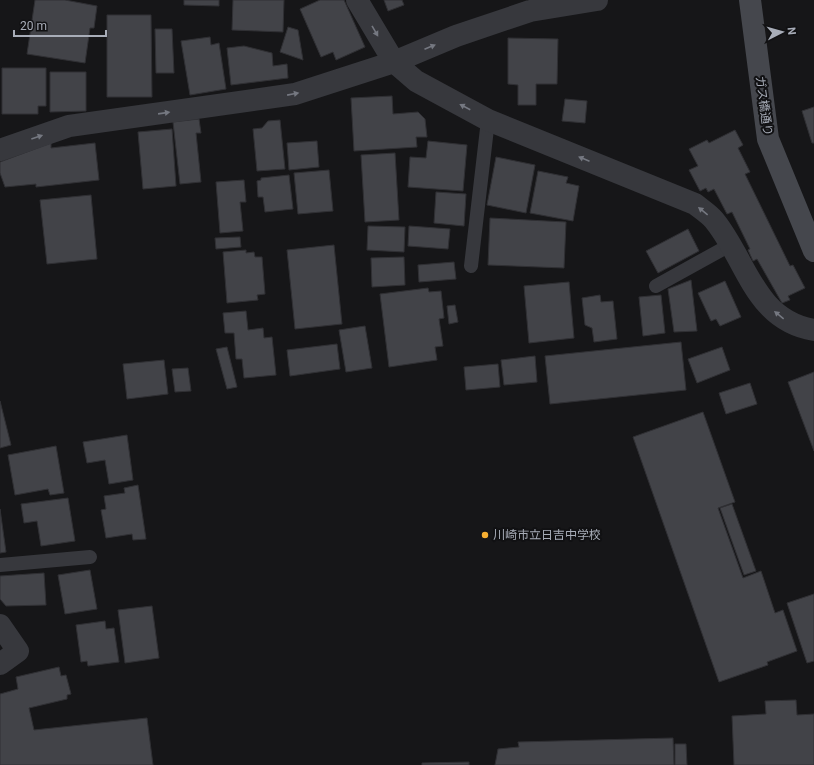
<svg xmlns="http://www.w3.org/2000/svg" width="814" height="765" font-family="Roboto,'Noto Sans JP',sans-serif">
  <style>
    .building { fill: #424348; stroke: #303034 }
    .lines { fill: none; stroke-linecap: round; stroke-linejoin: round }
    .service { stroke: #37383d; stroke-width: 14 }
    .minor { stroke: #37383d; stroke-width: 22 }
    .secondary { stroke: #45474d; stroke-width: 22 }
    .oneway { fill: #757881 }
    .poi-dot { fill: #f6ae31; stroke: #111113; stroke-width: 1.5 }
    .labels { text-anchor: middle; stroke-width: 4; stroke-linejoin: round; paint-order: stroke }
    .street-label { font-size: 12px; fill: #a8adb8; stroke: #111113 }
    .poi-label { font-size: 12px; fill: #a8adb8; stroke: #111113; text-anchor: start }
  </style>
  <rect width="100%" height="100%" fill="#161618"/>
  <path class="building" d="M35,0H65L97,6L94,28H90L85,63L27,54Z
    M184,0H219V6L184,5Z
    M233,0H284L283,32L232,30Z
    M320,0H344L365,47L336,60L333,52L321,57L300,9Z
    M384,0H402L404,5L388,11Z
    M107,15H151L152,97H107Z
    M288,27L298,30L303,60L280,52Z
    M155,29H172L174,73H156Z
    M210,37L211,45L219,43L226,89L190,95L181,41Z
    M508,38L558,39L557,84H536V105H518V85L508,84Z
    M244,46L272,53L273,66L287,64L288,78L231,85L227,48Z
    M2,68H46V106H38V114H2Z
    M50,72H86V111L50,112Z
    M392,96L393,114L418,112L425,119L427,137H416L417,147L354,151L351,98Z
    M565,99L587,101L585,123L562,121Z
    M814,107V143H812L802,111Z
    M199,119L201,133H196L201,182L180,184L173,122Z
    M280,120L285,169L257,171L253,129L262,128L268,121Z
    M172,129L176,186L143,189L138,132Z
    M735,130L743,145L738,148L750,172L745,174L790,266L793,265L805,288L788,296L790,300L782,303L757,259L753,261L748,250L750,249L732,212L727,214L714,189L708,192L706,188L700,191L689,170L698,166L689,149L707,140L709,143Z
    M317,141L319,167L289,170L287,143Z
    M428,141L467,145L463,191L408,187L410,157L426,158Z
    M51,143V148L95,143L99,180L36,187V184L5,187L0,173V162Z
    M395,153L399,220L365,222L361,155Z
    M496,157L535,165L526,213L487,205Z
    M329,170L333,211L298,214L294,173Z
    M538,171L568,177L566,183L579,186L573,221L530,213Z
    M289,175L293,209L265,212L263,197H258L257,181L261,180V178Z
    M244,180L246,202H240L243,231L220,233L216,182Z
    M436,192L466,194L464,226L434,223Z
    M91,195L97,259L47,264L40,200Z
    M490,218L566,222L564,268L488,265Z
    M368,226L405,227L404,252L367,250Z
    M409,226L450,229L448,249L408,246Z
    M688,229L699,251L658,273L646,251Z
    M240,237L241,247L216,249L215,238Z
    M334,245L342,324L295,329L287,250Z
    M246,250V253L254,252L255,257H262L265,294L257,295L258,300L227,303L223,252Z
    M404,257L405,285L372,287L371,258Z
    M454,262L456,279L419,282L418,265Z
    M691,280L697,331L674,332L668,289Z
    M725,281L741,317L720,326L716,319L711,321L698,293Z
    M569,282L574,338L529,343L524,286Z
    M428,288L429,292L441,291L444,318L439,319L443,346L435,347L437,360L389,367L380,294Z
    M600,295L601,302L613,301L617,339L594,342L592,328L585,325L582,298Z
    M661,295L665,333L643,336L639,297Z
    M455,305L458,322L449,324L447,306Z
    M246,311L248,330L263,328L264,338L272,337L276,375L244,378L242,359H236L234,333H225L223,313Z
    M365,326L372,368L346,372L339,330Z
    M681,342L686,390L550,404L545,356Z
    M337,344L340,369L290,376L287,350Z
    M227,347L237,387L227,389L216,349Z
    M722,347L730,370L697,383L688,359Z
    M535,356L537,382L504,385L501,360Z
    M164,360L168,394L127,399L123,364Z
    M498,364L500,387L466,390L464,367Z
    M188,368L191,391L175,392L172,369Z
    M814,372V451L788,382Z
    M750,383L757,404L726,414L719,393Z
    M0,401L11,445L0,448Z
    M703,412L735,502L718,508L743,578L761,571L775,613L783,610L797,651L767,662L768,665L719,682L633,437Z
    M127,435L133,480L109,484L105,460L87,463L83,442Z
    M56,446L64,493L50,495L48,489L15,495L8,455Z
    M138,485L146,539L133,540L132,534L106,538L101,510L106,509L104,496L125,493L124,488Z
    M68,498L75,541L41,546L37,521L24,523L21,504Z
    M732,504L756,571L744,575L720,508Z
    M0,509L6,552L0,553Z
    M90,570L97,609L65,614L58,575Z
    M44,573L46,605L6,606L0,599V576Z
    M814,594V661L807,663L787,603Z
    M152,606L159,658L125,663L118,610Z
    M105,621L106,629L114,628L119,662L88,666L87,661L81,662L76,625Z
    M59,667L61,676L66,675L71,694L67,695V699L29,708L34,730L147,718L153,765H0V694L18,689L16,677Z
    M796,700L797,715L814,714V765H734L732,716L766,714L765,701Z
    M673,738L674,765H495L498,749L519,747L518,742Z
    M675,744H686L687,765H675Z
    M469,762V765H422V763Z"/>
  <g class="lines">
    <path class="service" d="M471,266L488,120
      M656,286L730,245
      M0,565L90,557"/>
    <path class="minor" d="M357,0L394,62L416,81L488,120L695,204C701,209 709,214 714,220C747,260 754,320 814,330
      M0,150L69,126L295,94L394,62L456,36L530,11L597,0
      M0,625L18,651L0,664"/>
    <path class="secondary" d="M750,0L768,139L814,251"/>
  </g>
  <defs><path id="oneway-solid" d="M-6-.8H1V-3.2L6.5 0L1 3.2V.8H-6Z"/></defs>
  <g class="oneway">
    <use href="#oneway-solid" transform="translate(375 31) rotate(60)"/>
    <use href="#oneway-solid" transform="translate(430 47) rotate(-23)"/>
    <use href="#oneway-solid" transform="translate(293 94) rotate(-11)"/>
    <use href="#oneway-solid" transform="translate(465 107) rotate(-152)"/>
    <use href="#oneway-solid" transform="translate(164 113) rotate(-8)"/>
    <use href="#oneway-solid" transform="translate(37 137) rotate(-19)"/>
    <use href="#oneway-solid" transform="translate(584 159) rotate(-157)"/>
    <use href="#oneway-solid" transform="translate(703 211) rotate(-141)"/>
    <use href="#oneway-solid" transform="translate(779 315) rotate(-141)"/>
  </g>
  <circle class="poi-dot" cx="485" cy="535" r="4"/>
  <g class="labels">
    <g class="street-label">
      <text transform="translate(764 106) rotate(82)" y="4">ガス橋通り</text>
    </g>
    <g class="poi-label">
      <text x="493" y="539">川崎市立日吉中学校</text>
    </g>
  </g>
  <g transform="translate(782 32) rotate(84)" stroke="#111113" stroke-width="3" paint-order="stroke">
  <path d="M0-3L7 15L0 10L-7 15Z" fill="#a8adb8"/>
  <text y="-6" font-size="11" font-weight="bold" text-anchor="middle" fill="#a8adb8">N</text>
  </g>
  <path d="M14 30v6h92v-6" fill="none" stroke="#a8adb8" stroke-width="2"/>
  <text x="20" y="30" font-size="12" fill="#a8adb8" stroke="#111113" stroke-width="3" paint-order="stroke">20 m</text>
</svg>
